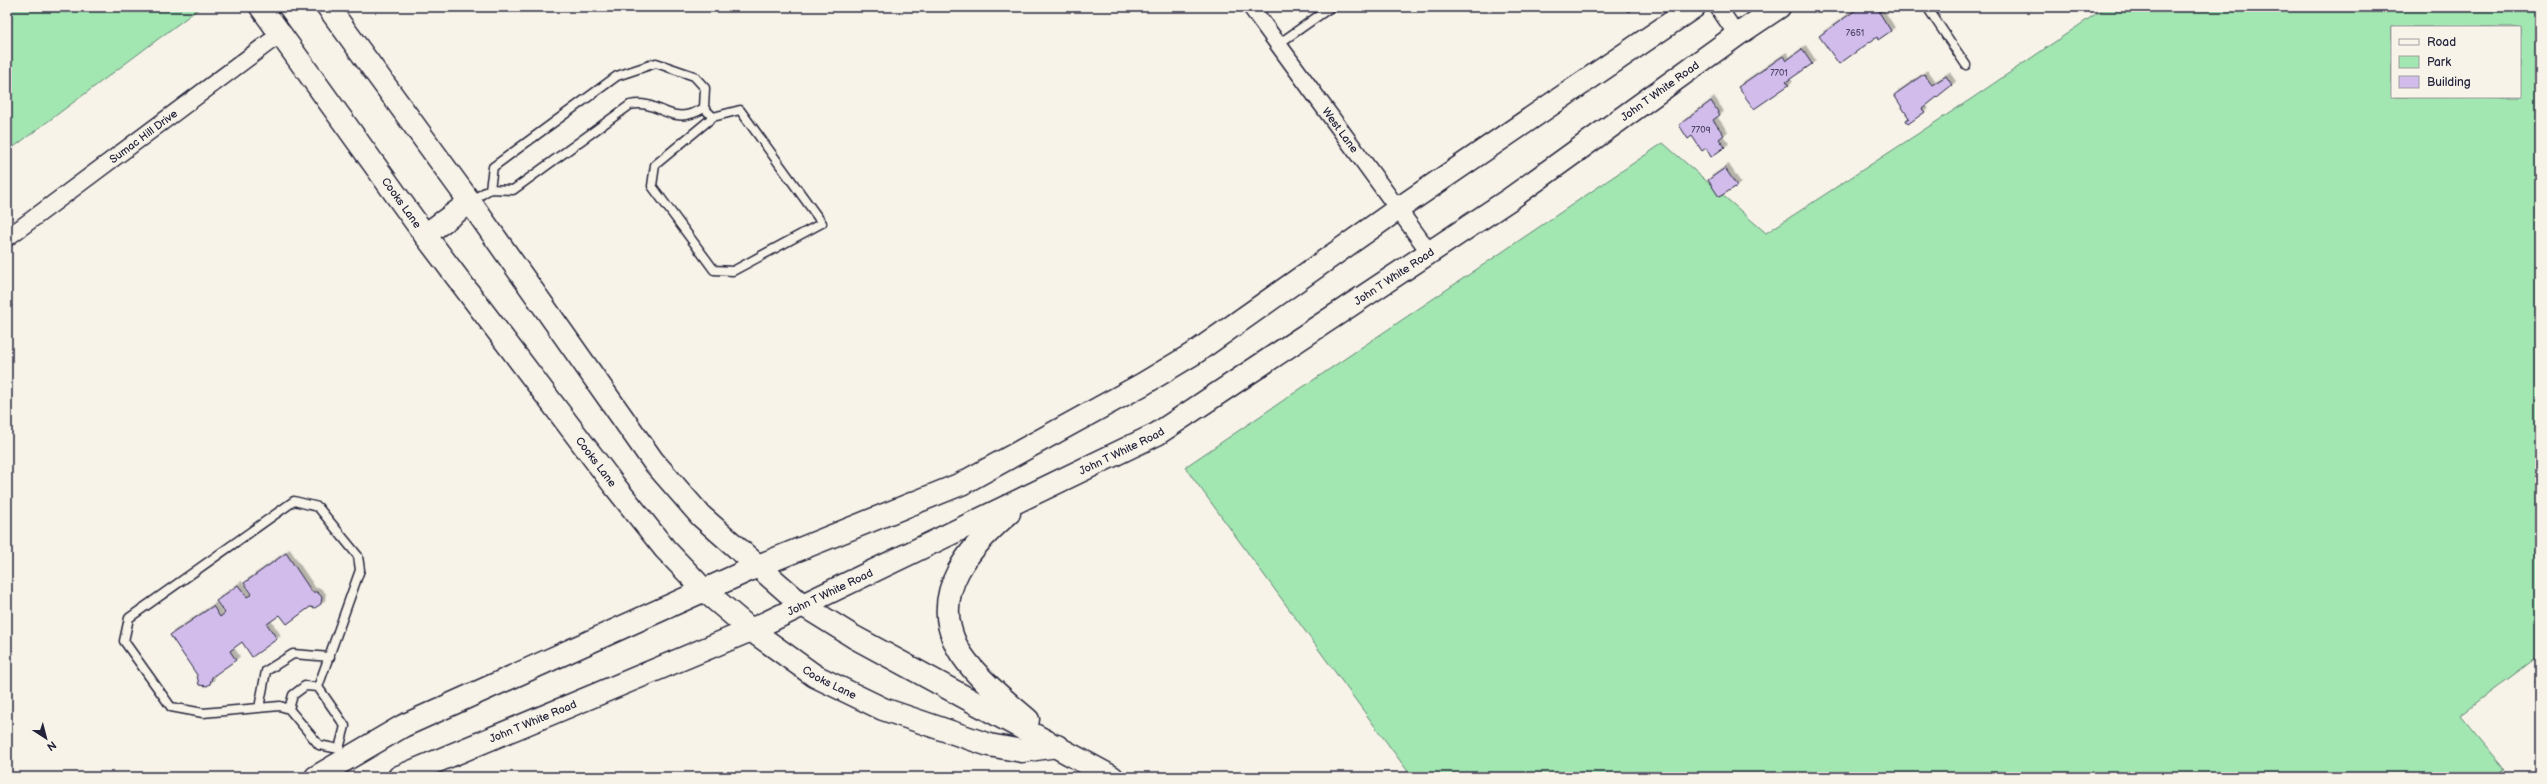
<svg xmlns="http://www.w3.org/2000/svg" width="2547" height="784" font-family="'Balsamiq Sans',sans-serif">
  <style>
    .green { fill: #a2e6b1; stroke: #628476; fill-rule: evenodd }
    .building { fill: #d1bcec; stroke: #22223b; filter: url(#shadow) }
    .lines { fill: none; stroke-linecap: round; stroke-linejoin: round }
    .lane-casing { stroke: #22223b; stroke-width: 11 }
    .street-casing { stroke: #22223b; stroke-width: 19 }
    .secondary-casing { stroke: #22223b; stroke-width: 25 }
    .lane { stroke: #f7f3e8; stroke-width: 8 }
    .street { stroke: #f7f3e8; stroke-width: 16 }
    .secondary { stroke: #f7f3e8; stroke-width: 22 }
    .labels { text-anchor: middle; stroke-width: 3; stroke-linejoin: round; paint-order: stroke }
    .number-label { font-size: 9px; fill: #4e4867 }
    .street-label { font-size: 11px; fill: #22223b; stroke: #f7f3e8 }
  </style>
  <defs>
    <filter id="shadow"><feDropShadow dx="3.5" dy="-3.5" stdDeviation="0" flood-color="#0004"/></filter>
  </defs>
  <rect width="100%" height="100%" fill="#f7f3e8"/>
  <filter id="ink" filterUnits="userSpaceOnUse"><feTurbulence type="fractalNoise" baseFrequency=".025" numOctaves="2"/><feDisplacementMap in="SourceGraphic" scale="8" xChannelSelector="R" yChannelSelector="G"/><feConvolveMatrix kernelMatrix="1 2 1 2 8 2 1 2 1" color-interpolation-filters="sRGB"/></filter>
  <g filter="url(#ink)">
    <path class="green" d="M7,7H201L7,152Z
      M2106,7H2540V655L2460,715L2505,769L2493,777H1412L1185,467L1663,143L1766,233L1971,99ZM2392,27H2520V97H2392Z"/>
    <path class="building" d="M1625,7H1635L1628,12Z
      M1860,7H1886L1879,12L1891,31L1878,40L1877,37L1839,64L1819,36Z
      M1802,49L1812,64L1786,82L1789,85L1754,109L1738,87L1783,56L1786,61Z
      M1924,74L1932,85L1946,76L1952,85L1922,109L1925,112L1908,124L1906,120L1909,118L1894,95Z
      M1711,101L1720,115L1713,120L1724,135L1719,139L1725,147L1711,157L1706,148L1702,151L1692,136L1688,139L1679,125Z
      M1725,168L1737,186L1719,197L1708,180Z
      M286,553L312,592H317L322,597L321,604L315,608L310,607L287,624L280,615L267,624L277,639L252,657L242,642L230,651L236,660L212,677L210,684L207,686L199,685L197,675L170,635L213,606L220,617L225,613L216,601L238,585L247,597L252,594L244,583Z
      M2540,674V685L2535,682Z"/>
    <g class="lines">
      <defs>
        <path id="lane" d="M1927,7L1966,65
          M1277,45L1331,7
          M740,110L822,223L733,271L714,270L652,186L655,165L713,117Z
          M490,189L493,167L617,76L656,63L694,76L705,88L704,108L713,117
          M471,201L490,189L513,190L630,105C660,98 669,129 704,108
          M318,687L360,570L358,556L318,507L294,501L129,618L124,641L171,707L203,713L280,706L289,709L319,745L339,749L346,758
          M259,708L266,671L293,654L330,657
          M289,709L293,695L305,686L318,687L345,726L339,749"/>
        <g id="street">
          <path id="s1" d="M1251,7L1430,253"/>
          <path d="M1718,7L1737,35"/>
          <path id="s2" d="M7,238L280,34"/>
        </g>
        <g id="secondary">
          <path id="s3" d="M261,7L425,235L614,485L665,549L705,591L751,630L815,676L883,709L989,745L1022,751L1057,746"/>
          <path d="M328,7L470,202L653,461L701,516L801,604L854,637L1112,777"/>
          <path d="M425,235L470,202"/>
          <path d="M1009,513C970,547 930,591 956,645C970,673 1005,700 1028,720"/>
          <path d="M316,777L403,726L758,566L961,484L1143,384L1196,352L1398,209L1694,7"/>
          <path id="s4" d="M399,777L751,630L1157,434L1510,199L1737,35L1779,7"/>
        </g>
      </defs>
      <use href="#lane" class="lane-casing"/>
      <use href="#street" class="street-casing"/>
      <use href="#secondary" class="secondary-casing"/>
      <use href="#lane" class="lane"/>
      <use href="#street" class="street"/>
      <use href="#secondary" class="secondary"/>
    </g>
  </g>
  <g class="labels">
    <g class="number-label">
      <text x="1855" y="36">7651</text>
      <text x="1779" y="76">7701</text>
      <text x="1701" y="133">7709</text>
    </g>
    <g class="street-label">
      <text dy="4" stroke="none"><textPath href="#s4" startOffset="1441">John T White Road</textPath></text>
      <text dy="4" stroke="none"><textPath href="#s1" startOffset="152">West Lane</textPath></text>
      <text dy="4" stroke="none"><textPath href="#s2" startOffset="170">Sumac Hill Drive</textPath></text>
      <text dy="4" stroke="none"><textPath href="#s3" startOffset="241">Cooks Lane</textPath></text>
      <text dy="4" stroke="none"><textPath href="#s4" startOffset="1117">John T White Road</textPath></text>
      <text dy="4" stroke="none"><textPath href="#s4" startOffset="793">John T White Road</textPath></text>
      <text dy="4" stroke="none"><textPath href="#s3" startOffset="565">Cooks Lane</textPath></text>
      <text dy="4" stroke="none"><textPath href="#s4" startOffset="469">John T White Road</textPath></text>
      <text dy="4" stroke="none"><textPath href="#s3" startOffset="889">Cooks Lane</textPath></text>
      <text dy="4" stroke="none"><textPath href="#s4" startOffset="145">John T White Road</textPath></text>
    </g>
  </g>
  <rect width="2547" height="784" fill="none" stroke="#f7f3e8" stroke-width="24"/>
  <rect x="12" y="12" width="2523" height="760" fill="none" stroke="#22223b" stroke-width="1.5" filter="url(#ink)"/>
  <rect x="2391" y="26" width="130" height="72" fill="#f7f3e8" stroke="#a29fa3"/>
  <rect x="2399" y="39" width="20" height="6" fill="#f7f3e8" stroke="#a29fa3"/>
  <text x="2427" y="46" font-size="12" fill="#22223b">Road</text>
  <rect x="2399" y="56" width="20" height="12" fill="#a2e6b1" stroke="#a29fa3"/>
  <text x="2427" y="66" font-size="12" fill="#22223b">Park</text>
  <rect x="2399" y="76" width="20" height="12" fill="#d1bcec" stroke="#a29fa3"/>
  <text x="2427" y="86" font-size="12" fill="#22223b">Building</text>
  <g transform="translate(46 738) rotate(144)" stroke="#f7f3e8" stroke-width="3" paint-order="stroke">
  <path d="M0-3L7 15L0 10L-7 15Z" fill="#22223b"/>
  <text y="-6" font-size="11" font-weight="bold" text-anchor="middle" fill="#22223b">N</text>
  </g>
</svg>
